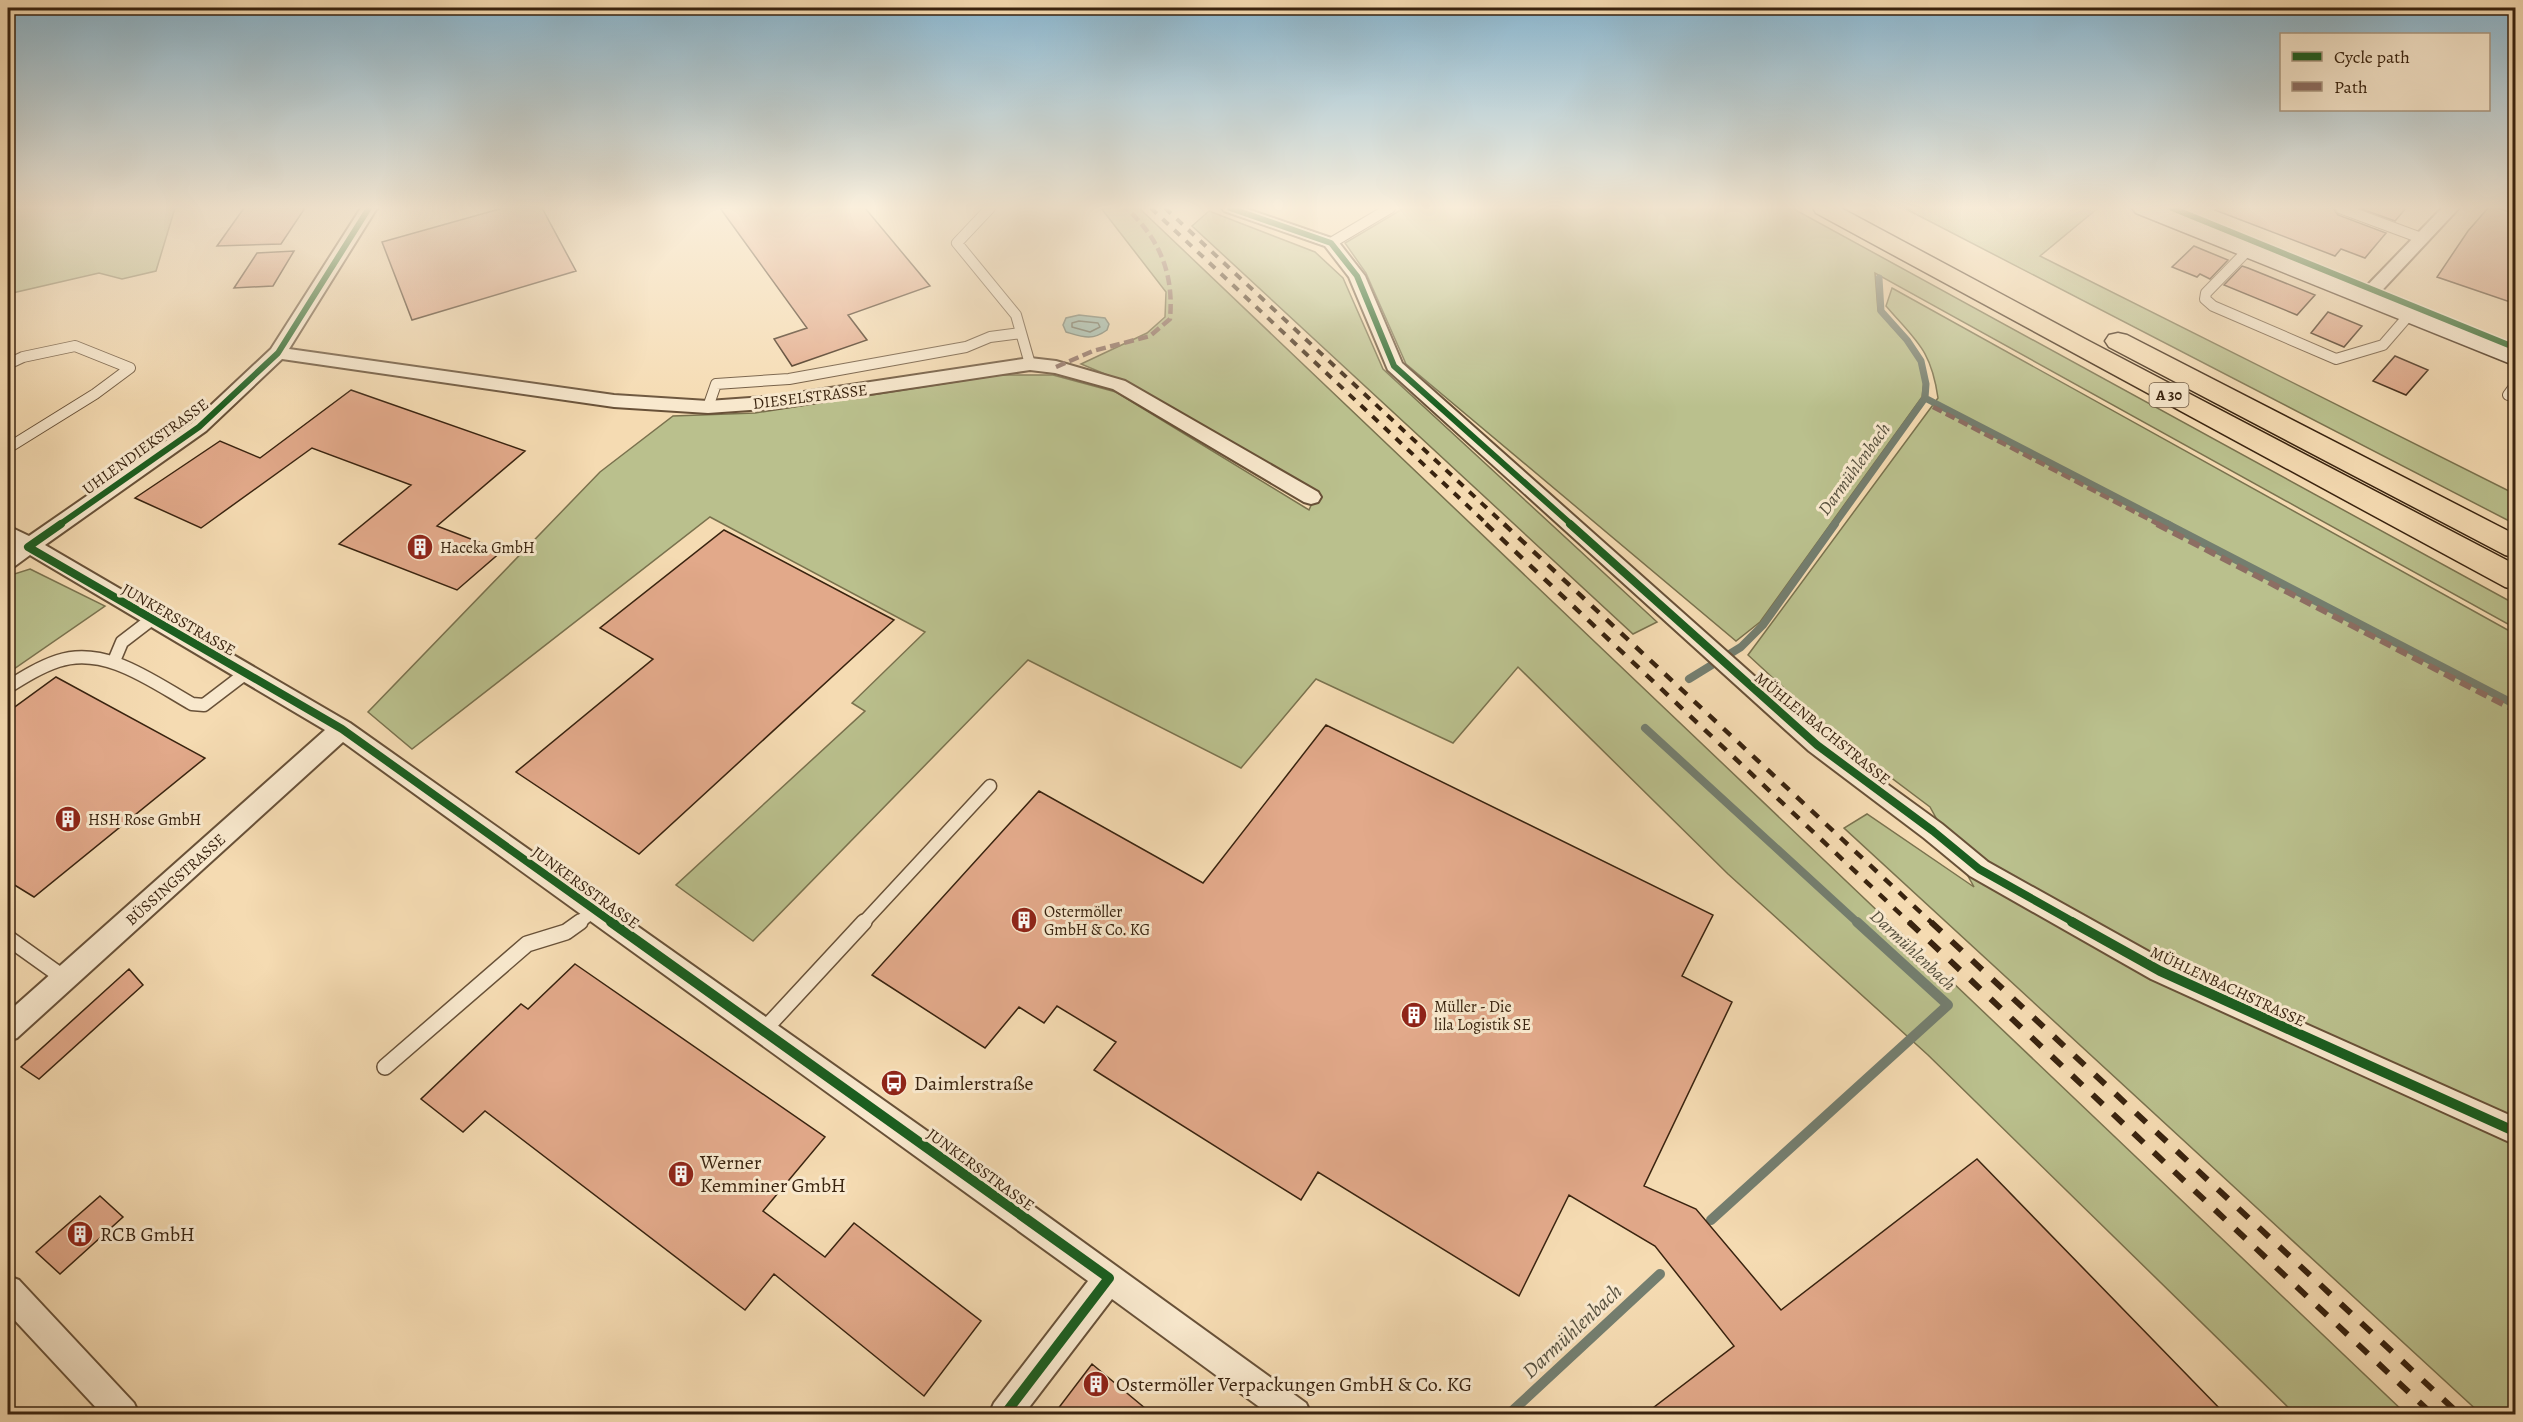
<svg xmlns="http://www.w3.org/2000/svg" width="2523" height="1422" font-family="Alegreya,serif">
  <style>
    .green { fill: #bac08d; stroke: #7a724e; stroke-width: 1.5 }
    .water { fill: #9cbbaf; stroke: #747e6f; stroke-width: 1.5 }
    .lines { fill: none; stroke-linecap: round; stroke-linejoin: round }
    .shore { stroke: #6a6f5f; stroke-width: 1.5 }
    .stream-far2 { stroke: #747e6f; stroke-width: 7 }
    .stream-far1 { stroke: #747e6f; stroke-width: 8 }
    .stream { stroke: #747e6f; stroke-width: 10 }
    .building { fill: #e2a98a; stroke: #39230f; stroke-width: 1.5 }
    .lane-far2-casing { stroke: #685138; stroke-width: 12 }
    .lane-far1-casing { stroke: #685138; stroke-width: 15 }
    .lane-casing { stroke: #685138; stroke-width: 18 }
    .street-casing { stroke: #685138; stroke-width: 4 }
    .secondary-casing { stroke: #39230f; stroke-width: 3 }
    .highway-casing { stroke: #39230f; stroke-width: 3 }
    .lane-far2 { stroke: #f8e8cd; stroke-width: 10 }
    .lane-far1 { stroke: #f8e8cd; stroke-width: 12 }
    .lane { stroke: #f8e8cd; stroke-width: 15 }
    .street { fill: #f8e8cd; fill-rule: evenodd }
    .secondary { fill: #f8e8cd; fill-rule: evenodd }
    .highway { fill: #f5dbb2; fill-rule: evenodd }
    .rail-far2 { stroke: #39230f; stroke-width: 4; stroke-dasharray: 8 8; stroke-linecap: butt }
    .rail-far1 { stroke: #39230f; stroke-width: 4.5; stroke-dasharray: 10 10; stroke-linecap: butt }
    .rail { stroke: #39230f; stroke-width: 6; stroke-dasharray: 14 14; stroke-linecap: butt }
    .quiet-far1 { stroke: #8d6e63; stroke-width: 4.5; stroke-dasharray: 10 4.5; stroke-linecap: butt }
    .quiet { stroke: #8d6e63; stroke-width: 6; stroke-dasharray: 12 6; stroke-linecap: butt }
    .cycleway-far2-casing { stroke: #f8e8cd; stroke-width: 9 }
    .cycleway-far1-casing { stroke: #f8e8cd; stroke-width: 11 }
    .cycleway-casing { stroke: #f8e8cd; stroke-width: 14 }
    .cycleway-far2 { stroke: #1b5e20; stroke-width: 6 }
    .cycleway-far1 { stroke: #1b5e20; stroke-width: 8 }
    .cycleway { stroke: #1b5e20; stroke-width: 10 }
    .labels { text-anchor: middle; stroke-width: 6; stroke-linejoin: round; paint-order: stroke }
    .shield { fill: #f8e8cd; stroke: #725e48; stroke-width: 1.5 }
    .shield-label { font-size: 15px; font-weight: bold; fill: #39230f }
    .street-label { font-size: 16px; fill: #39230f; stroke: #f8e8cd }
    .poi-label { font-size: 16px; fill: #39230f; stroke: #f8e8cd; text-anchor: start }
    .water-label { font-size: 18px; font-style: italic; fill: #57513f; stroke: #f8e8cd }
    .near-poi-label { font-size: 20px; fill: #39230f; stroke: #f8e8cd; text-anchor: start }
    .near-water-label { font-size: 21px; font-style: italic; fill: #57513f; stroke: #f8e8cd }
  </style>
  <rect width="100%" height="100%" fill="#f5dbb2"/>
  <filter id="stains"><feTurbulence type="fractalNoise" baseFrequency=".00333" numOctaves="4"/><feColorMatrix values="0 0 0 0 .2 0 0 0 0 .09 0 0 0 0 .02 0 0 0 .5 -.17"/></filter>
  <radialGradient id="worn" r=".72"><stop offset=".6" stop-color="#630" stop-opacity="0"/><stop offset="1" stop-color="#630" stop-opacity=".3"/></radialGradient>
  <path class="green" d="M8,208H175L156,271L122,279L99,273L8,294Z
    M1101,208H1139L2406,1414H2295L1928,1055L1728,874L1518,667L1453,743L1316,679L1241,768L1028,660L753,941L676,885L865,711L852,703L925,632L710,517L412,749L368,712L600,472L673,416L755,413L1000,375H1053L1116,392L1309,510L1316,494L1124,382L1081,364L1147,333L1165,317L1166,292Z
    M1404,208H1792L2515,604V628L1875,273L1878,311L1913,350L1925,372L1922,397L1760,622L1736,641L1406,364L1366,273L1345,243Z
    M1904,208H2098L2040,256L2515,494V524Z
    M1209,211L1315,252L1343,278L1383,369L1657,622L1633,634L1192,226Z
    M1892,288L2515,634V1414H2481L1844,828L1867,814L1974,887L1930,807L1837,737L1748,655L1938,398C1931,349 1916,341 1886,306Z
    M30,569L105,606L8,673V576Z"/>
  <path class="water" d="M1079,315L1105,318L1109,324L1107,330C1092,341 1083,337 1066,332L1063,325L1066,318Z"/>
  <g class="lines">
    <path class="shore" d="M1079,321L1098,323L1100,327L1090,332L1072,327V323Z"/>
    <path class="stream-far2" d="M1925,398L2170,525
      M1834,525L1925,398L1926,384L1921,361L1907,340L1881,311L1879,278"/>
    <path class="stream-far1" d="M2167,524L2516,705
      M1689,679L1741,647L1763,625L1835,524
      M1645,728L1858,923"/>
    <path class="stream" d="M1711,1220L1948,1005L1857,922
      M1509,1414L1660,1274"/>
  </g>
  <path class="building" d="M244,208H305L281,244L217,246Z
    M503,208H542L576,271L412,320L382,242Z
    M720,208H865L930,286L848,315L867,340L792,366L774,339L807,328Z
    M2216,208H2333L2338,215L2386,233L2365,258L2341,249L2335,256L2215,210Z
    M2359,208H2406L2395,221Z
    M2488,208H2497L2516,214V304L2437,277L2468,231Z
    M2194,246L2206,251L2228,260L2210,279L2200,274L2197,277L2172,267Z
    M294,251L273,286L234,288L257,253Z
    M2242,266L2248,268L2315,295L2297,315L2224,285Z
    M2328,312L2362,326L2344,347L2311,333Z
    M2395,356L2428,370L2406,395L2373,381Z
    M351,390L525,451L437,526L502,551L457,590L339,544L411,485L312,448L201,528L135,498L220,441L260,458Z
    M724,530L894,620L639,854L516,772L653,659L600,628Z
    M56,677L205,758L34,897L8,881V712Z
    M1326,725L1713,915L1682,976L1732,1002L1644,1186L1696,1209L1781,1310L1977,1159L2225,1414H1645L1734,1346L1655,1246L1569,1195L1519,1296L1318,1172L1301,1200L1094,1070L1116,1042L1057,1006L1044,1023L1019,1007L985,1048L872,975L1039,791L1203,883Z
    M575,964L825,1137L763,1211L825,1257L854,1223L981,1321L924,1396L774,1274L745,1310L485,1111L463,1132L421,1099L521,1004L528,1009Z
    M129,969L143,985L39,1079L21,1067Z
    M100,1196L123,1217L60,1274L36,1252Z
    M1092,1364L1152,1414H1054Z"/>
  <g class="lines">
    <defs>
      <path id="lane-far2" d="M990,208L957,243L1016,315L1030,364
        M2340,208L2421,238
        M1331,243L1390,208
        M2249,249L2206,293L2205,299L2213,306L2336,359L2383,345L2409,315
        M8,364L23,357L75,346L130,368L95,394L8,448
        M2508,395L2516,384
        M708,407L716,384L789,379L966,347L990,337L1021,333"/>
      <path id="lane-far1" d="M114,661L122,642L152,619
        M8,687C24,677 40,667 58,661C105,645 153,682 192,704L204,705L246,673
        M578,923L595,910
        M863,923L990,786"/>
      <path id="lane" d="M8,938L64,978
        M764,1030L864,922
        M385,1067L527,944L566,932L580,922"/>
      <path id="street" d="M361,208H377L289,349L614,395L708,401L777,396L1030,358L1056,361L1125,381L1318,492L1321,497L1318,502L1311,504L1304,502L1113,389L1055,373L1030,370L777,408L708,413L614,407L282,359L206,431L45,545L350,723L1036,1208L1306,1403L1311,1414H1269L1112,1299L1024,1414H989L994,1403L1088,1281L343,742L17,1038L8,1041V1012L325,730L30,555L15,566L8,568V551L15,546L8,542V526L29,536L192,423L271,349Z
        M1222,208H1244L1337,240L1365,276L1402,363L1825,739L1942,824L1988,862L2169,963L2516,1118V1145L2151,979L1970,876L1924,838L1809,751L1388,370L1349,277L1325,246L1224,211Z
        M2442,208H2459L2372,301H2360L2357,297L2360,293Z
        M8,1276L19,1280L134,1403L139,1414H102L8,1313Z"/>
      <path id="secondary" d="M2132,208H2164L2516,348V366L2136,213Z"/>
      <path id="highway" d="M1813,208H1841L2085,339L2516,565V590L2505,587L1816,213Z
        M2118,333L2127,335L2516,535V558L2505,555L2109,347L2105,341L2109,335Z"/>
    </defs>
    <use href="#lane-far2" class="lane-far2-casing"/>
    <use href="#lane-far1" class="lane-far1-casing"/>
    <use href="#lane" class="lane-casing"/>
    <use href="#street" class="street-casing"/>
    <use href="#secondary" class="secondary-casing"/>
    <use href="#highway" class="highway-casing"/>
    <use href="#lane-far2" class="lane-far2"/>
    <use href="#lane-far1" class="lane-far1"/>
    <use href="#lane" class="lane"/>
    <use href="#street" class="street"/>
    <use href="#secondary" class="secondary"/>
    <use href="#highway" class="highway"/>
    <path class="rail-far2" d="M1151,208L1488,525
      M1165,208L1505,525"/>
    <path class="rail-far1" d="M1486,524L1910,923
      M1504,524L1932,923"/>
    <path class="rail" d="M1909,922L2432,1414
      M1931,922L2459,1414"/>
    <path class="quiet-far1" d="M1056,367L1093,351L1150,336L1170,319C1174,274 1160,239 1126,208
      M1933,407L2160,525"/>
    <path class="quiet" d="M2157,524L2516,711"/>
    <defs>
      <path id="cycleway-far2" d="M1230,208L1331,243L1357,276L1394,366L1572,525
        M2172,208L2516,348
        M59,525L199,427L278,353L369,208"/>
      <path id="cycleway-far1" d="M61,524L28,547L342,729L613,923
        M1570,524L1817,745L1933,831L1979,869L2075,923"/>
      <path id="cycleway" d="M611,922L1109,1278L1005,1414
        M2072,922L2160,971L2516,1132"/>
    </defs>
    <use href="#cycleway-far2" class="cycleway-far2-casing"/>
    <use href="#cycleway-far1" class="cycleway-far1-casing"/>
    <use href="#cycleway" class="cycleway-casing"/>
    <use href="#cycleway-far2" class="cycleway-far2"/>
    <use href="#cycleway-far1" class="cycleway-far1"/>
    <use href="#cycleway" class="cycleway"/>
  </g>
  <linearGradient id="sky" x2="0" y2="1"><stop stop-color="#89b7d1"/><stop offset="0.51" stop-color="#faefdc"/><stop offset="1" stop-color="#faefdc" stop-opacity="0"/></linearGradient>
  <rect width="2523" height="407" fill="url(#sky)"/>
  <defs>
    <symbol id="building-disc" viewBox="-11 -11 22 22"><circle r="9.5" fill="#8f2418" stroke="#f8e8cd"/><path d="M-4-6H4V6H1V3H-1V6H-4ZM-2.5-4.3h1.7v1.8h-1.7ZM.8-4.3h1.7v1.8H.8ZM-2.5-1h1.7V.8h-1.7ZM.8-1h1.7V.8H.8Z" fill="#fff"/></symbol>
    <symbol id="bus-disc" viewBox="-11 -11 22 22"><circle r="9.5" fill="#8f2418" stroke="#f8e8cd"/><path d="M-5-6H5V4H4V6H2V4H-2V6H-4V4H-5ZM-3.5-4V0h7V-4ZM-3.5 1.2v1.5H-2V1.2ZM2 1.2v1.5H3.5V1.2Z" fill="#fff"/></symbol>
  </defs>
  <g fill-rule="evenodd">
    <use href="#building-disc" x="405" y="532" width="30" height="30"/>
    <use href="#building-disc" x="53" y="804" width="30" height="30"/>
    <use href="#building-disc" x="1009" y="905" width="30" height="30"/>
    <use href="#building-disc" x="1399" y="1000" width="30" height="30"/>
    <use href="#bus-disc" x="879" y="1068" width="30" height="30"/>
    <use href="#building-disc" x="666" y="1159" width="30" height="30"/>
    <use href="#building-disc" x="65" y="1219" width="30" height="30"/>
    <use href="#building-disc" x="1081" y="1369" width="30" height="30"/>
  </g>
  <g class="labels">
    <rect class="shield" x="2149.5" y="383" width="39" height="24" rx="4.5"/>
    <g class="shield-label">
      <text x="2169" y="400">A 30</text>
    </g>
    <g class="street-label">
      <text transform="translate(810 396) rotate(-7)" y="6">DIESELSTRASSE</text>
      <text transform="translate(145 446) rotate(-36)" y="6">UHLENDIEKSTRASSE</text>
      <text transform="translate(179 619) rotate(30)" y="6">JUNKERSSTRASSE</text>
      <text transform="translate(1823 728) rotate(39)" y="6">MÜHLENBACHSTRASSE</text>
      <text transform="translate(175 879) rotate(-42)" y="6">BÜSSINGSTRASSE</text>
      <text transform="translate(586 887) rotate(36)" y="6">JUNKERSSTRASSE</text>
      <text transform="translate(2228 986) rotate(25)" y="6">MÜHLENBACHSTRASSE</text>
      <text transform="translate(981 1169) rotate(36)" y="6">JUNKERSSTRASSE</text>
    </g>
    <g class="poi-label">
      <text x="440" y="553">Haceka GmbH</text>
      <text x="88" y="825">HSH Rose GmbH</text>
      <text x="1044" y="917">Ostermöller<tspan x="1044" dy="18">GmbH &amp; Co. KG</tspan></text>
      <text x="1434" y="1012">Müller - Die<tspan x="1434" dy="18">lila Logistik SE</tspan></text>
    </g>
    <g class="water-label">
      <text transform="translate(1854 469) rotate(-54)" y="6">Darmühlenbach</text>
      <text transform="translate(1913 950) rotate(43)" y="6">Darmühlenbach</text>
    </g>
    <g class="near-poi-label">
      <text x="914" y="1090">Daimlerstraße</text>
      <text x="700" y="1169">Werner<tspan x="700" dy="23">Kemminer GmbH</tspan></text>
      <text x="100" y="1241">RCB GmbH</text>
      <text x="1116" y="1391">Ostermöller Verpackungen GmbH &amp; Co. KG</text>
    </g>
    <g class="near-water-label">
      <text transform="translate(1572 1331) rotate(-43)" y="7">Darmühlenbach</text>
    </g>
  </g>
  <rect width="2523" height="1422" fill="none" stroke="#f5dbb2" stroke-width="30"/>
  <rect x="9" y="9" width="2505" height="1404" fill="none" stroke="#39230f" stroke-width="3"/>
  <rect x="15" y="15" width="2493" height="1392" fill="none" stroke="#39230f" stroke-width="1.5"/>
  <rect x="2280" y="33" width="210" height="78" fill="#f8e8cd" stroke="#ac9981" stroke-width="1.5"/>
  <rect x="2292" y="52" width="30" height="9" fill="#1b5e20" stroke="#ac9981" stroke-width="1.5"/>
  <text x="2334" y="63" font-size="18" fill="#39230f">Cycle path</text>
  <rect x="2292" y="82" width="30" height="9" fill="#8d6e63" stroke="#ac9981" stroke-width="1.5"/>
  <text x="2334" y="93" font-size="18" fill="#39230f">Path</text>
  <rect width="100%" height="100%" filter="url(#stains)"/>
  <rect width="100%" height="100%" fill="url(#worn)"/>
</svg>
